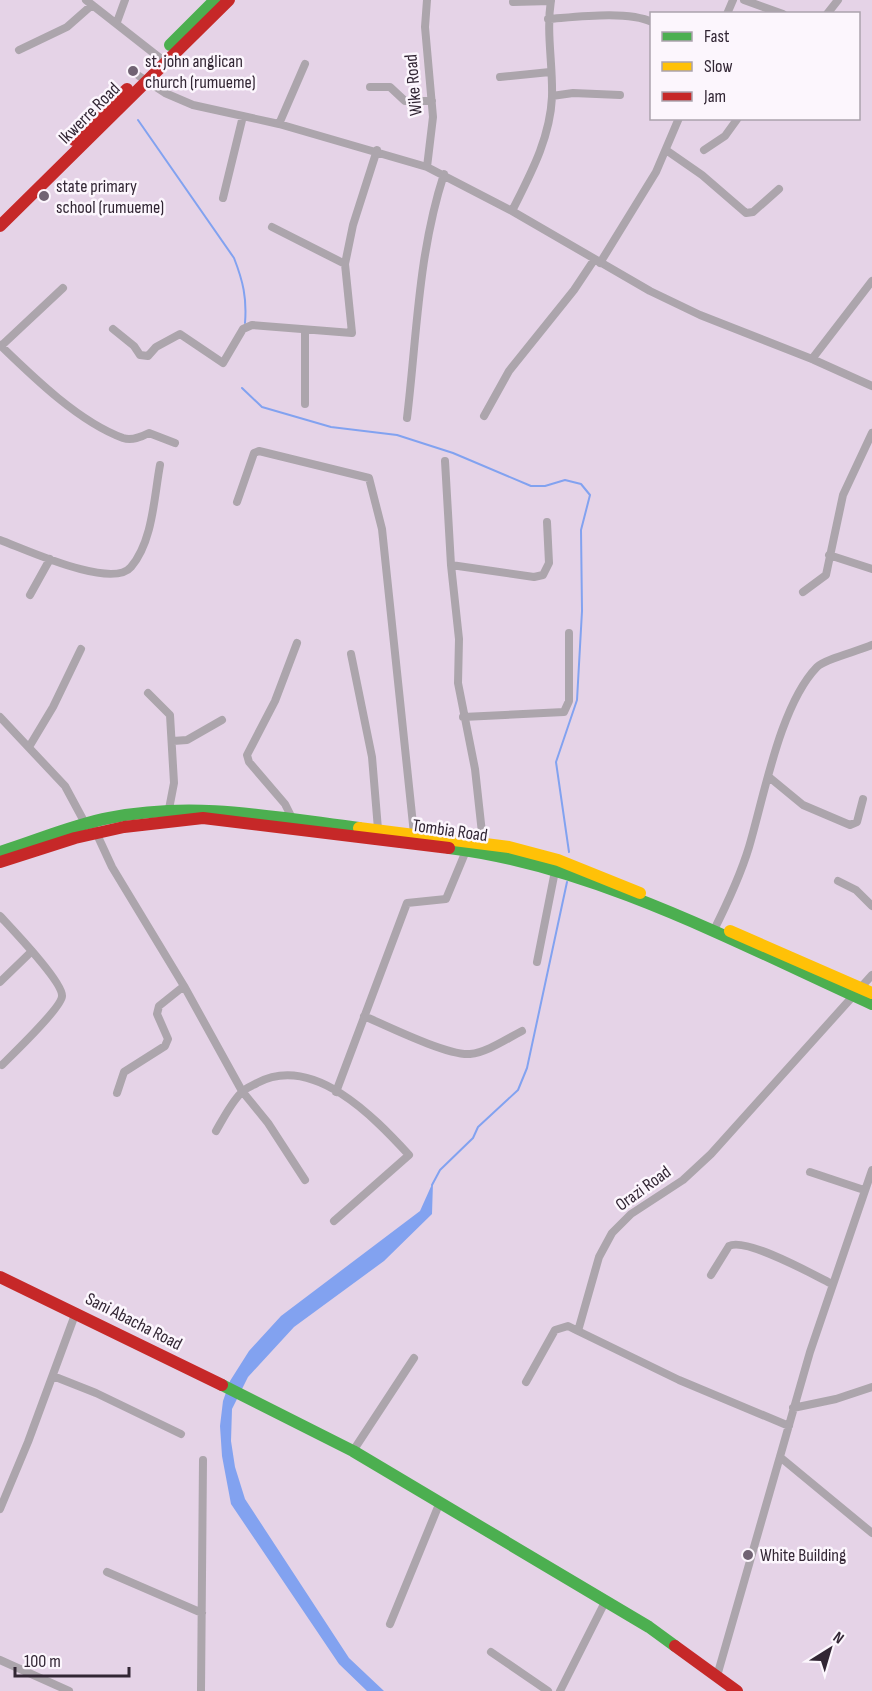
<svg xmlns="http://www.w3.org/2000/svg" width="872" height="1691" font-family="'Sofia Sans Condensed',sans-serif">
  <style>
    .water { fill: #82a2f0 }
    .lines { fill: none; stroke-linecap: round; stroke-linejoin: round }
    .stream { stroke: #82a2f0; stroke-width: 2 }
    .street { stroke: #aca5ac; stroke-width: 8 }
    .fast { stroke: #4caf50; stroke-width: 12 }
    .slow { stroke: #ffc107; stroke-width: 12 }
    .jam { stroke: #c62828; stroke-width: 12 }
    .poi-dot { fill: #716373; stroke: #fcf6fd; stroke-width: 2 }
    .labels { text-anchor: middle; stroke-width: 5; stroke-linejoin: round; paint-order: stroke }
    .poi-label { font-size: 18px; fill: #322634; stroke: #fcf6fd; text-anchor: start }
    .street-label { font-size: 18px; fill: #322634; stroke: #fcf6fd }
  </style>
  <rect width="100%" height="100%" fill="#e5d3e7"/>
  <path class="water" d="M433,1182L432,1214L384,1261L294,1327L248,1377L232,1409L231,1441L235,1467L245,1499L349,1658L384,1691H367L339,1664L231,1504L222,1456L220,1426L223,1401L230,1381L249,1351L281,1316L420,1211Z"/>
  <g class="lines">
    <path class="stream" d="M138,120L234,258C243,281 247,298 245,323
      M242,388L262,407L331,427L397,435L453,453L531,486H545L565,480L581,484L590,495L581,530L582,611L577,700L556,762L569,852
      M432,1185L440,1170L473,1138L478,1127L518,1090L527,1068L567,882"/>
    <path class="street" d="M86,0L165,62
      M427,0L425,27L433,117L427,167
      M744,0L783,14
      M513,2L551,1
      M727,14L733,0
      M827,14L838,0
      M548,19C575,17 628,10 652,22
      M117,22L125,0
      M19,50L67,27L92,5
      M139,76L165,93L193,105L279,124L427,167L512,211L650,291L700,315L812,359L872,386
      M500,77L550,72
      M370,87H390L405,101H432
      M552,96L573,93L620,95
      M279,124L305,64
      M666,150L702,175L746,213L753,212L779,189
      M704,150L725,136L738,118
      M223,198L243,116
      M512,211C530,175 550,139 552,97C553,64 546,33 551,0
      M272,227L345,264
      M600,263L656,172L679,118
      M113,329L134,346L140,355L148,356L156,347L180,334L223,363L243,329L252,325L352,333L345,264L353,225L377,150
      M0,345C33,377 79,422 123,438C132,441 141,437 149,433L175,443
      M1,346L63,288
      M812,359L872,281
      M305,404V330
      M484,416L509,371L574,290L594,260
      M407,418C417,335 418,254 444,174
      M445,461L451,565L459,639L458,683L475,769L483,842
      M237,502L254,453L259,451L369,478L382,529L414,834
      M0,540C25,549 112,590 131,567C153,541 154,497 160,465
      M829,555L872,569
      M451,565L534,577L543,575L549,563L547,522
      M803,592L826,575L843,495L872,433
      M30,595L50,559
      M351,654L372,757L378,829
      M148,693L170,715L174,783L169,809
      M0,717L65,786L86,825
      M463,717L564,712L569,701V633
      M173,741L187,740L222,720
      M29,747L53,707L81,649
      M769,777L803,805L850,825L857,822L863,799
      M292,818L285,804L249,762L247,755L275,701L297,643
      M94,828L112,867L184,986L242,1091L268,1123L305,1180
      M838,881L856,890L872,906
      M0,916C11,928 63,982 62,996C62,1007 12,1055 2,1065
      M713,932C727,904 740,877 749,847C764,797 780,705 817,667C825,659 859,651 872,645
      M537,962L556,866
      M0,982L32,951
      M364,1016C387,1026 448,1056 470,1054C488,1052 506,1039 522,1031
      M336,1092L407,903L446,899L468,846
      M117,1093L124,1072L165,1046L168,1039L157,1014L159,1006L184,986
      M216,1131C223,1119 231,1103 241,1093C245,1088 252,1086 257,1083C313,1053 374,1117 409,1155L334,1221
      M810,1172L864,1190
      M711,1275L729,1246C746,1237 814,1275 832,1284
      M53,1376L96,1393L181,1434
      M526,1382L555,1330L568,1326L578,1331
      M793,1408L836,1399L872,1387
      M789,1426L679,1380L578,1331L599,1257L612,1233L631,1214L683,1180L711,1154L872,975
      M353,1451L414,1358
      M780,1457L872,1533
      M0,1509L28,1442L76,1312
      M107,1572L202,1613
      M390,1624L440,1502
      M491,1652L548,1691
      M0,1660L69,1691
      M717,1676L810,1352L872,1170
      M201,1691L203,1460
      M560,1691L605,1602"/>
    <path class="fast" d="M170,45L215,0
      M449,848C595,866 739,944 872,1004
      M0,852C36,841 72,825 109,818C195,801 273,817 359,828
      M222,1385L353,1451L649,1627L675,1646"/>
    <path class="slow" d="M359,828L509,847L558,860L640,893
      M730,931L872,993"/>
    <path class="jam" d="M74,140L127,89
      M0,226L229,0
      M0,862L75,838L124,827L203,818L449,848
      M0,1277L222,1385
      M675,1646L737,1691"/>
  </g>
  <g class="poi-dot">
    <circle cx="133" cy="71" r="6"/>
    <circle cx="44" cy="196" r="6"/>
    <circle cx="748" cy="1555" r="6"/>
  </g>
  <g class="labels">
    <g class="poi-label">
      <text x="145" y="67">st. john anglican<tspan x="145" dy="21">church (rumueme)</tspan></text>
      <text x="56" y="192">state primary<tspan x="56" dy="21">school (rumueme)</tspan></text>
      <text x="760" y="1561">White Building</text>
    </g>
    <g class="street-label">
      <text transform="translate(413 85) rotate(-95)" y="6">Wike Road</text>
      <text transform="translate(89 113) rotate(-45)" y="6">Ikwerre Road</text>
      <text transform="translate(450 830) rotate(8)" y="6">Tombia Road</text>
      <text transform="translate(643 1188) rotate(-36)" y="6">Orazi Road</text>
      <text transform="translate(134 1321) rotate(27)" y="6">Sani Abacha Road</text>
    </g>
  </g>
  <rect x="650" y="12" width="210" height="108" fill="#fcf6fd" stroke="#aba3ad" stroke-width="1.5"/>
  <rect x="662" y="32" width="30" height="9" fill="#4caf50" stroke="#aba3ad" stroke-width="1.5"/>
  <text x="704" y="42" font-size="18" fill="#322634">Fast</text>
  <rect x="662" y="62" width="30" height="9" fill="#ffc107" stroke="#aba3ad" stroke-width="1.5"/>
  <text x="704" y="72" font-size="18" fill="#322634">Slow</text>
  <rect x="662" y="92" width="30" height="9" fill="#c62828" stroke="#aba3ad" stroke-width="1.5"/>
  <text x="704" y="102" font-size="18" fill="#322634">Jam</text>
  <g transform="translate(830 1649) rotate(37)" stroke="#fcf6fd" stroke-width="4.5" paint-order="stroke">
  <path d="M0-4.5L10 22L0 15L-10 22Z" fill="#322634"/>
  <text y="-9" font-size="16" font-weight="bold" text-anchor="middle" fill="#322634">N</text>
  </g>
  <path d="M15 1667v9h114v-9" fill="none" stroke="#322634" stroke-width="3"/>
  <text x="24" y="1667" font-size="18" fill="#322634" stroke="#fcf6fd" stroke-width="4.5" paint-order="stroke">100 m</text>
</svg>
